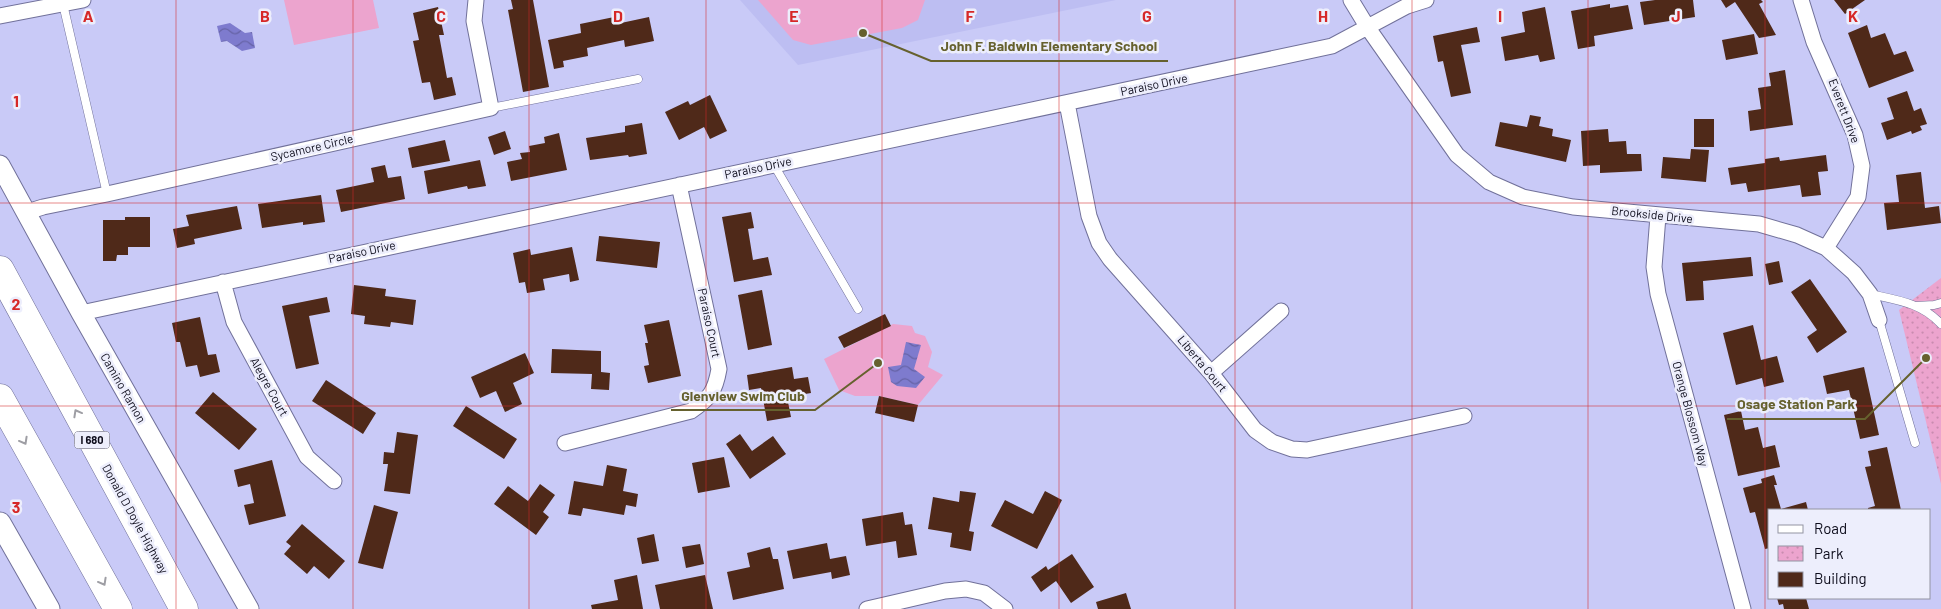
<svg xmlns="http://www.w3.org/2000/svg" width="1941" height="609" font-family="Barlow,sans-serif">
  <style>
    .built { fill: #bdbef2 }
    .park { fill: url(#park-dots) }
    .garden { fill: #eca4ce }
    .water { fill: url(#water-waves) }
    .building { fill: #4f2919 }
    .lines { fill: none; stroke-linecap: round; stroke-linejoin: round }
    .service-casing { stroke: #71719a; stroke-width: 9 }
    .minor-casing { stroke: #71719a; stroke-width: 17 }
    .tertiary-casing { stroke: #71719a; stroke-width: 21 }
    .secondary-casing { stroke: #71719a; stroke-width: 23 }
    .motorway-casing { stroke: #71719a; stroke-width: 29 }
    .service { stroke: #fff; stroke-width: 8 }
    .minor { stroke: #fff; stroke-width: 15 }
    .tertiary { stroke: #fff; stroke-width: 19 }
    .secondary { stroke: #fff; stroke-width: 21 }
    .motorway { stroke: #fff; stroke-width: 28 }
    .oneway { stroke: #9e9ea4 }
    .grid { fill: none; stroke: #d62828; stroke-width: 1; stroke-opacity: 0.55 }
    .labels { text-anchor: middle; stroke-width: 5; stroke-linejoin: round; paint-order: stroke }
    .shield { fill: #edeefc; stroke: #50505e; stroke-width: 1 }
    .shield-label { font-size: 11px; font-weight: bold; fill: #0d0c1b }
    .street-label { font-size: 12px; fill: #0d0c1b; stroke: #edeefc }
    .grid-label { font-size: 16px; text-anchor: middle; font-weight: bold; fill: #d62828; stroke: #edeefc; stroke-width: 5; stroke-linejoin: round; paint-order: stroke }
    .leader { fill: none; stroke: #66612e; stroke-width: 2 }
    .callout-dot { fill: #66612e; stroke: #edeefc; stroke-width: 2 }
    .callout-label { font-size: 14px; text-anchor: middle; font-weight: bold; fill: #66612e; stroke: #edeefc; stroke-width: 5; stroke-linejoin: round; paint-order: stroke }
  </style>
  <defs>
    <pattern id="park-dots" width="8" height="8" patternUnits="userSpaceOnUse" patternTransform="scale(1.25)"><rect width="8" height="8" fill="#eca4ce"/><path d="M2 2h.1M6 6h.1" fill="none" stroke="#c98cb0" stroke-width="1.8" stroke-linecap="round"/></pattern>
    <pattern id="water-waves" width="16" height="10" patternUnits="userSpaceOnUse" patternTransform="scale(1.25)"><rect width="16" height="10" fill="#7e7bce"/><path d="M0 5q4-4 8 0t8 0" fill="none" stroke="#6663a6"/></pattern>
  </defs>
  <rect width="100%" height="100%" fill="#c9caf7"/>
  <path class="built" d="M740,0H1116L798,65Z"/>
  <path class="park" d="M1941,278V484L1899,310Z"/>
  <path class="garden" d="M284,0H373L379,28L294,45Z
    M758,0H925L918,20L902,28L811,45L793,40Z
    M893,324L912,326L915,333L925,336L932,352L928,367L943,375L918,405L879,396H855L839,390L824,359Z"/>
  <path class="water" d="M230,23L245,33L252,32L255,48L242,51L227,41L221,42L217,26Z
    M906,342L921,345L914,369L925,377L916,388L897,386L891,382L888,367L901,365Z"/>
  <path class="building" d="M511,0H533L549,87L523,92L508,10L513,9Z
    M1655,0H1693L1695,17L1644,25L1640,2Z
    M1721,0H1761L1763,2L1759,4L1776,35L1759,38L1735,2L1726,8Z
    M1834,0H1865L1845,14Z
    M1610,4V8L1628,5L1633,29L1594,36L1595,46L1578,49L1571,11Z
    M438,7L444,35H439L447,78L452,77L456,95L434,100L430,82L422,83L413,41L419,40L413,13Z
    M1545,7L1555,59L1540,62L1538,55L1505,61L1501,37L1525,32L1522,12Z
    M619,16L621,23L649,17L654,41L625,47L624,40L587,48L588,56L563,61L564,67L554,69L548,40L581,33L580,24Z
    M1867,25L1871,38L1885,33L1894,55L1906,51L1914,71L1869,88L1848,33Z
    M1477,27L1480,42L1461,45L1471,93L1451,97L1443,61L1438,62L1433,36Z
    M1754,34L1758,54L1726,60L1722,40Z
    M1785,70L1793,125L1750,131L1748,111L1761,109L1758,88L1771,86L1769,73Z
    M1907,91L1914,111L1921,108L1927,124L1920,126L1922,130L1912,134L1911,131L1887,140L1881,123L1894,119L1887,98Z
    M710,95L727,131L710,139L704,127L679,140L665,112L688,101L690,105Z
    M1530,115L1541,117L1539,126L1553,129L1552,136L1571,140L1566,162L1495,146L1500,122L1527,127Z
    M1694,119H1714V147H1694Z
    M642,123L647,154L629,157L628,155L590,160L586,138L625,132V126Z
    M1608,129L1609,142L1626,141L1627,154H1641L1642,171L1600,173V165L1583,166L1581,131Z
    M505,131L511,149L494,155L488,137Z
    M559,133L567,170L511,181L507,162L522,159L520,153L530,152L529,146L545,143L544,137Z
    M445,140L450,161L412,168L408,148Z
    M1691,149L1709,150L1706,182L1661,178L1663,157L1690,159Z
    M1826,155L1828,171L1818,172L1821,195L1802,197L1800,185L1748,192L1746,183L1731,185L1728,168L1765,163V159L1779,157L1780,161Z
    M480,160L486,186L468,189L467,186L428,194L424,171Z
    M385,165L388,178L401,176L405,199L341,212L336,190L374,182L371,168Z
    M1921,172L1925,208L1939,206L1941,223L1887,230L1884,203L1899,202L1896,175Z
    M321,195L325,222L303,225V222L262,228L258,204Z
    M237,206L242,229L194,239L195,244L177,248L173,229L189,226L186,215Z
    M751,212L754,228L748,229L753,260L768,257L772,275L734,282L722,217Z
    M125,217H150V247H128V255H117L116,261H103V220H125Z
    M599,236L660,242L657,268L596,261Z
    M572,247L579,280L570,282L569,274L543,279L545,290L527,293L525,282L519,283L513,253L530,249L531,255Z
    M1751,257L1753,276L1703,281L1704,300L1686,301L1682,263Z
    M1779,261L1783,282L1769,285L1765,264Z
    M1810,279L1847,332L1817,353L1807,337L1817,330L1791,292Z
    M354,285L386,289L385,296L416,300L413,325L391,322L390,327L364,324L365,316L351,314Z
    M762,290L772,345L748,350L738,295Z
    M327,297L330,312L309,316L319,364L296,369L282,306Z
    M885,314L891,326L844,348L838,337Z
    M200,317L208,355L216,354L220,372L200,377L197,365L186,367L180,342H176L172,323Z
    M669,320L681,376L648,383L644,366L649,365L645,343H648L644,325Z
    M1753,325L1761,360L1777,356L1784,382L1764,387L1762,378L1736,385L1723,333Z
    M552,349L601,351V372L610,373L609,390L591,389L592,374L551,373Z
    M525,353L534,373L513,383L522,404L505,412L496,391L480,398L471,377Z
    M792,367L794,379L808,377L811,393L787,397L791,417L767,421L761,388L749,390L747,375Z
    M1864,367L1879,435L1860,439L1849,390L1827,394L1823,376Z
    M326,380L376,413L363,434L312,401Z
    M213,392L257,429L239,450L195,413Z
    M879,396L918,405L914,422L875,413Z
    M466,406L517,439L504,459L453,426Z
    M1741,411L1745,430L1758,427L1763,448L1775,445L1780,467L1738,476L1724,415Z
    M397,432L418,435L410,494L384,491L388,464H383L384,452L394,453Z
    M740,434L752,451L773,436L786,454L750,479L726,444Z
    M1887,447L1901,510H1868V508L1875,506L1865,467L1871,466L1868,451Z
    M724,457L730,487L698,493L692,463Z
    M272,460L286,516L249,525L244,505L254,503L250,484L238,487L234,470Z
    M607,465L627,469L623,491L638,494L636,507L626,505L624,515L583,508L581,516L568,514L574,481L603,486Z
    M1774,475L1777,485H1774L1781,509L1806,502L1808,510H1770V548L1765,549L1755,512L1750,513L1743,488L1762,483L1761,479Z
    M540,484L555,495L543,512L549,517L536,535L494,504L508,486L528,501Z
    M960,491L976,493L969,531L974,532L971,551L950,547L952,533L928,529L933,497L959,502Z
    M1045,491L1062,500L1037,549L991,526L1005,500L1033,514Z
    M374,505L398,512L383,569L358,563Z
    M903,512L905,525L912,524L917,555L898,558L896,541L866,546L862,519Z
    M302,524L345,561L329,579L314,566L307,574L284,554L291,546L286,542Z
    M654,534L659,561L642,564L637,538Z
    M827,543L830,559L846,556L850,575L832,579L831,572L793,579L787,551Z
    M700,544L704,564L686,568L682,547Z
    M770,547L773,559H778L784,589L733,600L727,572L750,567L747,553Z
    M1072,554L1094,587L1071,603L1056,581L1041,592L1031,577L1046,566L1048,570Z
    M637,575L643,609H592L591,605L618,600L614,580Z
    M705,575L713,609H660L655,585Z
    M1126,593L1131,609H1098L1096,602Z
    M1777,598H1806L1809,609H1784L1783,604L1779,605Z"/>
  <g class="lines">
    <defs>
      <path id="service" d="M63,4L107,194
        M491,108L638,79
        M774,165L858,309
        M1870,294C1897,300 1922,303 1941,324
        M1916,306L1934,305L1941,303
        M1879,320L1915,443"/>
      <path id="minor" d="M1351,0L1368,28L1457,155L1489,182L1523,197L1573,207L1759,224L1797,235L1826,248L1854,273L1870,294L1879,320
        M1801,0L1814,42L1855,135L1862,166L1858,197L1826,248
        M0,16L83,0
        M1067,103L1089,216L1099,243L1110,259L1211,373L1255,430L1272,442L1292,449L1307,450L1464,416
        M27,212L43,207L107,194L491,108L474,21L476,0
        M1658,216L1654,267L1658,294L1743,609
        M223,282L234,322L307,457L334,481
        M81,313L1332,46L1407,6L1426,0
        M1211,373L1281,311
        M565,443L691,411C710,398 715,392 719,369L679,185
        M867,609L945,591L966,589L984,593L1005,609"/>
      <path id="tertiary" d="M0,165L81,313L249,609"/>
      <path id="secondary" d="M0,523L49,609"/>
      <path id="motorway" d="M0,270L184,609
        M0,398L118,609"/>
    </defs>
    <use href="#service" class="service-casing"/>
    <use href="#minor" class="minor-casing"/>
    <use href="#tertiary" class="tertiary-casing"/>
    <use href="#secondary" class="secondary-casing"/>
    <use href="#motorway" class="motorway-casing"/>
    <use href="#service" class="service"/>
    <use href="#minor" class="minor"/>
    <use href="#tertiary" class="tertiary"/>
    <use href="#secondary" class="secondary"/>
    <use href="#motorway" class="motorway"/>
  </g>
  <defs><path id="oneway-chevron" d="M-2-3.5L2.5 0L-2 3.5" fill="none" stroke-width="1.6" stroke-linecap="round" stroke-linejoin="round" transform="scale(1.25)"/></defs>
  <g class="oneway">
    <use href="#oneway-chevron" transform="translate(77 413) rotate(-119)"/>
    <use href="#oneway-chevron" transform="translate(24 441) rotate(61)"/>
    <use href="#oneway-chevron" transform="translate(103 582) rotate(61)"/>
  </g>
  <path class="grid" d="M176,0V609M353,0V609M529,0V609M706,0V609M882,0V609M1059,0V609M1235,0V609M1412,0V609M1588,0V609M1765,0V609M0,203H1941M0,406H1941"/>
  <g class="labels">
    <rect class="shield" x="74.5" y="431.5" width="35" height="17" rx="4"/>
    <g class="shield-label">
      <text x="92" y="444">I 680</text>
    </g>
    <g class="street-label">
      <text transform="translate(1154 85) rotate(-12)" y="4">Paraiso Drive</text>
      <text transform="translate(1844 111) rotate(69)" y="4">Everett Drive</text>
      <text transform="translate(312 148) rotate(-13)" y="4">Sycamore Circle</text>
      <text transform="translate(758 168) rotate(-12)" y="4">Paraiso Drive</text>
      <text transform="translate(1652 215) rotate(6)" y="4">Brookside Drive</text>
      <text transform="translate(362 252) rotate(-12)" y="4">Paraiso Drive</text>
      <text transform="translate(709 323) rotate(78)" y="4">Paraiso Court</text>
      <text transform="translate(1202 364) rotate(50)" y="4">Liberta Court</text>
      <text transform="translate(269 387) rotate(61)" y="4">Alegre Court</text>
      <text transform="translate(123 388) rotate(60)" y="4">Camino Ramon</text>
      <text transform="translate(1690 414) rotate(75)" y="4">Orange Blossom Way</text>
      <text transform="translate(135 519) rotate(61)" y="4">Donald D Doyle Highway</text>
    </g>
  </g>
  <g class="grid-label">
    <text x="88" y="22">A</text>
    <text x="265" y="22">B</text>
    <text x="441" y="22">C</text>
    <text x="618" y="22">D</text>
    <text x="794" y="22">E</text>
    <text x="970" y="22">F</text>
    <text x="1147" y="22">G</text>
    <text x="1323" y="22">H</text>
    <text x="1500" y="22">I</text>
    <text x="1676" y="22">J</text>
    <text x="1853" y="22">K</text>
    <text x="16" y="107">1</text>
    <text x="16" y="310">2</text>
    <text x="16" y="513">3</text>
  </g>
  <path class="leader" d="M863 33L931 61H1168M878 363L815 410H671M1926 358L1865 419H1727"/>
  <g class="callout-dot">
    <circle cx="863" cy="33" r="5"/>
    <circle cx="878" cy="363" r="5"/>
    <circle cx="1926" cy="358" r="5"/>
  </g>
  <g class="callout-label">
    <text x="1049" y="51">John F. Baldwin Elementary School</text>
    <text x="743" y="401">Glenview Swim Club</text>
    <text x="1796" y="409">Osage Station Park</text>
  </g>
  <rect x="1768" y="509" width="162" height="90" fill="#edeefc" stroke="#9394a2"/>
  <rect x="1778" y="525" width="25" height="8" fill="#ffffff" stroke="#9394a2"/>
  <text x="1814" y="534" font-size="15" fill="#0d0c1b">Road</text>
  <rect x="1778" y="546" width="25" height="15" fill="url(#park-dots)" stroke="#9394a2"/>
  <text x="1814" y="559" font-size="15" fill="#0d0c1b">Park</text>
  <rect x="1778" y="572" width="25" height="15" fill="#4f2919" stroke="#9394a2"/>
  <text x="1814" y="584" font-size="15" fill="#0d0c1b">Building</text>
</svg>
